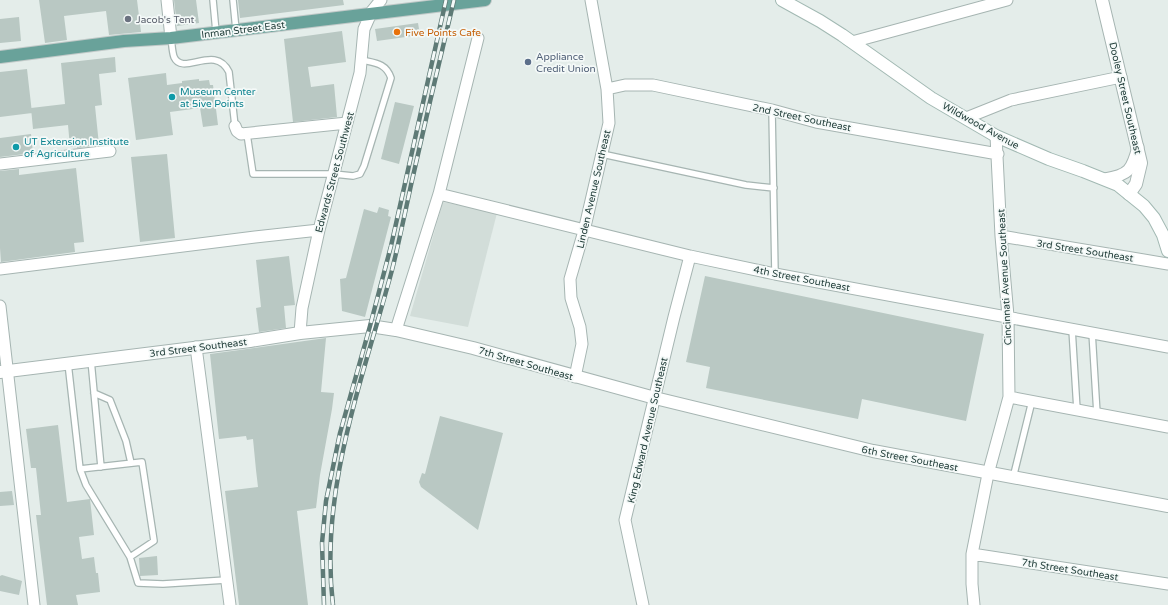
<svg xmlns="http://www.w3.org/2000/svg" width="1168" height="605" font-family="'Varela Round',sans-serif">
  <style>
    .built { fill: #d2ddd9 }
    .building { fill: #b9c8c3 }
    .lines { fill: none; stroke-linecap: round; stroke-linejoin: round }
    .service-casing { stroke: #a6b5b2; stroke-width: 8 }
    .minor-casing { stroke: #a6b5b2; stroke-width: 13 }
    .tertiary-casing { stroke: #a6b5b2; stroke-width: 14 }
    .secondary-casing { stroke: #a2b9b3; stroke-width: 14 }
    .primary-casing { stroke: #c1c9c8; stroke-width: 14 }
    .service { stroke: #fff; stroke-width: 5.5 }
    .minor { stroke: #fff; stroke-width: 11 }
    .tertiary { stroke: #fff; stroke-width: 12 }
    .secondary { stroke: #fff; stroke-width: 12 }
    .primary { stroke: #69a29a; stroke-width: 12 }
    .rail-casing { stroke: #5e7a76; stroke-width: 4.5 }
    .rail { stroke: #f4f9f8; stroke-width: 3; stroke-dasharray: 9; stroke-linecap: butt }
    .worship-dot { fill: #6b7280; stroke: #f4f9f8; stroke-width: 1.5 }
    .food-dot { fill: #e8710a; stroke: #f4f9f8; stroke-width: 1.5 }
    .service-dot { fill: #5c6f8a; stroke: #f4f9f8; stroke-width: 1.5 }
    .culture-dot { fill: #0f9aa8; stroke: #f4f9f8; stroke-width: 1.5 }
    .labels { text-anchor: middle; stroke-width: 3.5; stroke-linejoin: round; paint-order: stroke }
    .worship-label { font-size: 10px; fill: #5b616d; stroke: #f4f9f8; text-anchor: start }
    .street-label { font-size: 10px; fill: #233f3b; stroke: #f4f9f8 }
    .food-label { font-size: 10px; fill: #c56008; stroke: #f4f9f8; text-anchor: start }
    .service-label { font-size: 10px; fill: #4e5e75; stroke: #f4f9f8; text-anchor: start }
    .culture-label { font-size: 10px; fill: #0d838f; stroke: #f4f9f8; text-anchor: start }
  </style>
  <rect width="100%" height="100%" fill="#e4edea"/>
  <path class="built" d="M443,202L497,213L468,327L410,316Z"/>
  <path class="building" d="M39,0H137L141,32L109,35L106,11L64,16L67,40L45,43Z
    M174,0H196L199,23L177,26Z
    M238,0H343L344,5L240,18Z
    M19,17L21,41L0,43V19Z
    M418,23L420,35L377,41L375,29Z
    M342,31L346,62L308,67L311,87L334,84L337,117L293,122L284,39Z
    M115,57L116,72L99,74L102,105L95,106L99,145L77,148V146L70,147L68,125L33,129L31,108L65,104L61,63Z
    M27,69L32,113L0,117V72Z
    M166,73L167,85L182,83V81L199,79V81L209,80L210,85H213L218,125L203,127L200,108L170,112L173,135L136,140L128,78Z
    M395,102L414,106L399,164L381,159Z
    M31,134L33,153L0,157V138Z
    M167,154L175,238L140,242L131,157Z
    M76,168L84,242L74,243L75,252L1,262L0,248V171L19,169V175Z
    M379,207L389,210L388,216L391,217L365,317L342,311L340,279L346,278L364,209L377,213Z
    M289,256L295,305L284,306L286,328L259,332L256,308L261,307L256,260Z
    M705,276L984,334L966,421L862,399L858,419L706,388L710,367L686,362Z
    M326,338L321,392L334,393L332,409L320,475L316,508L297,511L308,605H239L225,491L258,487L256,470L253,439L247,440L246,436L219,439L210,354Z
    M440,416L503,433L478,530L421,487L419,482L422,473L425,474Z
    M58,425L67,502L90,499L94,535L79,537L82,559L94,557L96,573H98L100,592L76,595L78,605H47L36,515H41L36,468H31L26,429Z
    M12,491L14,505L0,506V492Z
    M157,556L158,575L140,576L139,558Z
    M2,575L22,581L19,595L0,591V576Z"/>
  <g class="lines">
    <defs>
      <path id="service" d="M213,0L216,32
        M233,0L236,30
        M171,38C172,44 172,51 174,57C183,77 215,43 229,72L235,126
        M772,110L775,274
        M247,134L253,174H334L353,176L360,174L364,166L391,78C386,63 375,63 362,60
        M602,154L746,185L774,188
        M1072,329L1077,410
        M1092,332L1097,414
        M91,360L101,467
        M68,363L80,469L86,485L130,557L154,541L142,462L80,469
        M94,393L110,400L126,441L131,463
        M1013,478L1032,401
        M130,557L138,583L163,584L226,580"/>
      <path id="minor" d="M167,0L171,38
        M847,39L852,42L1007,0
        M607,89L625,85H653L772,110L816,122L998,154
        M966,118L1011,100L1121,77
        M235,126L237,131L241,134L347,123
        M0,164L110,151
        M1105,179C1129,175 1132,170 1138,147
        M439,194L690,256L775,274L1168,347
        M1001,236L1168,264
        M0,269L255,237L319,230
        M0,306L34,605
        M396,330L439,194L478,38
        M300,333L302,308L319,230L360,73L364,29L372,11L381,0
        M196,347L230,605
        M575,377L582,344L580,327L571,298L570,279L584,231L609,123L607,89L591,0
        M1009,397L1168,427
        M972,554L1168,584
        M643,605L625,520L674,317L690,256
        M974,605L972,584V554L988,474L1009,397L1008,316L1001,236L996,136"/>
      <path id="tertiary" d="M1102,0L1141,163L1136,184L1129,194
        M0,372L250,341L300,333L370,326L396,330L473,348L655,398L873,451L1168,506"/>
      <path id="secondary" d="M782,0L820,21L842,35L931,98L996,136L1049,159L1083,171L1118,185L1144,206L1154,218L1163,235L1168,251"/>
      <path id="primary" d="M0,57L124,41L171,38L485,0"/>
    </defs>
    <use href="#service" class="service-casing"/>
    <use href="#minor" class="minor-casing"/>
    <use href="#tertiary" class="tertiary-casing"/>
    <use href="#secondary" class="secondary-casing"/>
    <use href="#primary" class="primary-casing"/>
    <use href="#service" class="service"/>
    <use href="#minor" class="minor"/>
    <use href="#tertiary" class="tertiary"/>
    <use href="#secondary" class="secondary"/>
    <use href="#primary" class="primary"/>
    <defs>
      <path id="rail" d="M324,605L322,543L326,501L340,433L370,326L391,246L446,0
        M333,605C319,490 363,379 392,270C399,242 405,213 411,185C425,123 439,62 454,0"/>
    </defs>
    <use href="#rail" class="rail-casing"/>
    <use href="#rail" class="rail"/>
  </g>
  <circle class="worship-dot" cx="128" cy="19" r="4"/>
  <circle class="food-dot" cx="397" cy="32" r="4"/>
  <circle class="service-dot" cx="528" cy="62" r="4"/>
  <g class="culture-dot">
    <circle cx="172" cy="97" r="4"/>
    <circle cx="16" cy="147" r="4"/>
  </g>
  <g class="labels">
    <g class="worship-label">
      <text x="136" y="23">Jacob's Tent</text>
    </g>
    <g class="street-label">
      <text transform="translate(243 29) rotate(-7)" y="4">Inman Street East</text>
      <text transform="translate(1126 98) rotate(77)" y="4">Dooley Street Southeast</text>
      <text transform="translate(802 117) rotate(12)" y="4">2nd Street Southeast</text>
      <text transform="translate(981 125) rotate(29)" y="4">Wildwood Avenue</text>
      <text transform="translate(334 172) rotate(-75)" y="4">Edwards Street Southwest</text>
      <text transform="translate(593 189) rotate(-77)" y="4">Linden Avenue Southeast</text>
      <text transform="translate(1085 250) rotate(9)" y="4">3rd Street Southeast</text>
      <text transform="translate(1004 277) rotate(-93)" y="4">Cincinnati Avenue Southeast</text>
      <text transform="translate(802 278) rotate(11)" y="4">4th Street Southeast</text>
      <text transform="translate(198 347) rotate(-7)" y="4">3rd Street Southeast</text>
      <text transform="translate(526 363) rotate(16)" y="4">7th Street Southeast</text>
      <text transform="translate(647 430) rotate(-77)" y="4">King Edward Avenue Southeast</text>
      <text transform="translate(910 458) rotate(11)" y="4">6th Street Southeast</text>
      <text transform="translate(1070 569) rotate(9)" y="4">7th Street Southeast</text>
    </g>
    <g class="food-label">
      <text x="405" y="36">Five Points Cafe</text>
    </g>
    <g class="service-label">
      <text x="536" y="60">Appliance<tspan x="536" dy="12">Credit Union</tspan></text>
    </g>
    <g class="culture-label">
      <text x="180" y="95">Museum Center<tspan x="180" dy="12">at 5ive Points</tspan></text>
      <text x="24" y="145">UT Extension Institute<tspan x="24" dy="12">of Agriculture</tspan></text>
    </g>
  </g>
</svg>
